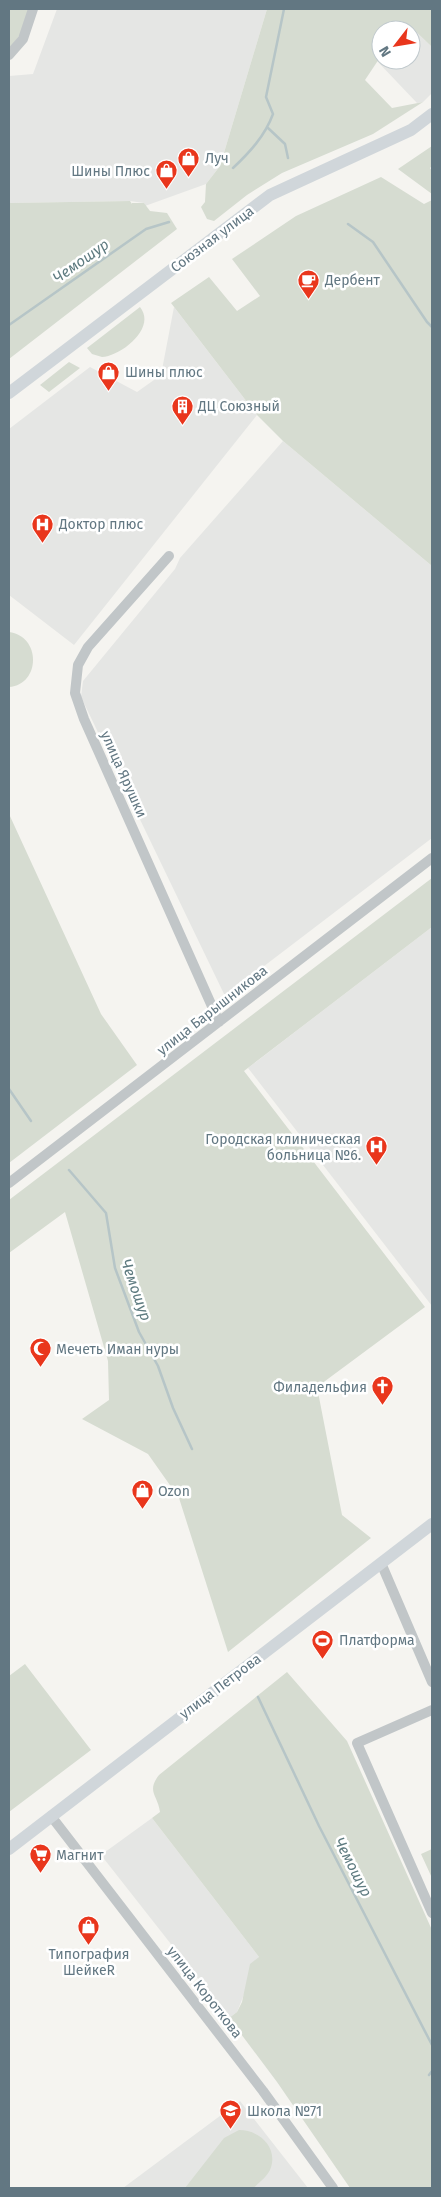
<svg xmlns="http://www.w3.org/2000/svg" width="441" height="2197" font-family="'Fira Sans',sans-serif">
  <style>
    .built { fill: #e5e6e4 }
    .green { fill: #d6dcd1 }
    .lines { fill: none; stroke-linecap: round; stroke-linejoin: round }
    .stream { stroke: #b6c5c7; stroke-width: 2.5 }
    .minor { stroke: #c1c6c8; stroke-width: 10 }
    .major { stroke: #d0d6da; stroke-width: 12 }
    .labels { text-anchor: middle; stroke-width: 5; stroke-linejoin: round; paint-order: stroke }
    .poi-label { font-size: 14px; fill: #627782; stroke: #fff; text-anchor: start }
    .street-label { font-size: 14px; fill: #627782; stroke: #fff }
    .water-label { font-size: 15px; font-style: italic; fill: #5e7b80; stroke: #fff }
  </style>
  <rect width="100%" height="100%" fill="#f5f4f0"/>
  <path class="built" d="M57,9H267L220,166L206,184L145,206L144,203L130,201L9,203V76L33,74Z
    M409,25L432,47V93L423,102L417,103L377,61L381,56V60H411V30H405Z
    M174,307L257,415L74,645L9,595V429L90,367L137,392L161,375Z
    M283,441L432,566V838L225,996L81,697L83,681L175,569L180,558Z
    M432,927V1306L248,1068Z
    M152,1818L259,1957L237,2012L229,2018L101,1855Z
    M240,2101L308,2188H123Z"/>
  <path class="green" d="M9,9H29L23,31L9,49Z
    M267,9H432V47L409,25L405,30H381V56L365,80L392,108L423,102L373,134L282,173L247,195L214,221L207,219L201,207L205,202L206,184L220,166Z
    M432,146V166L430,168L432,171V194L398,169Z
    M381,177L424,204L432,200V566L283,441L257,415L171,303L209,277L237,311L260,296L232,259L296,216Z
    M130,201L132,204V203H144L150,211L167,213L177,229L9,359V203Z
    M140,307C157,328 121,356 102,357L92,354L87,348Z
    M69,362L80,368L49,392L40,385Z
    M9,632C41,636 41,684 9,687Z
    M9,814L101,1014L137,1065L9,1163Z
    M432,878V927L244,1071L425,1307L317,1387L342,1515L371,1538L228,1652L179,1498L148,1454L82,1419L109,1400L108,1361L65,1212L9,1253V1200Z
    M25,1664L91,1750L9,1812V1676Z
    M287,1672L347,1741L432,1930V2188H350L277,2082L229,2018L237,2012L242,2002L250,1964L259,1957L152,1818L160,1812C158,1795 146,1792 159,1775Z
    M432,1849V1878L421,1854Z
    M239,2130C260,2130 279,2148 270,2170C266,2178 259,2182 254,2188H185L224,2138Z"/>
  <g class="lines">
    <path class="stream" d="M268,128L285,144L288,158
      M233,168C249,153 265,136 273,114L266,97L284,9
      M348,224L373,242L427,322L432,327
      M9,325L146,229L169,222
      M9,1089L31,1121
      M69,1170L106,1213L115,1268L139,1332L158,1366L173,1408L192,1449
      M258,1697L319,1826L432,2045
      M429,2075L432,2071"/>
    <path class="minor" d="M9,55L23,39L33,9
      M169,556L88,647L78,665L75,693L84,719L219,1022
      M9,1183L432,858
      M381,1563L432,1682
      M432,1710L357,1743L432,1913
      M51,1816L263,2091L333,2188"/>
    <path class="major" d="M9,393L270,195L411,130L432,114
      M9,1849L432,1524"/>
  </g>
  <defs>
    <symbol id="shop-pin" viewBox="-11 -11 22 30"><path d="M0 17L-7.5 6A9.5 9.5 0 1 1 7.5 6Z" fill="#e9361c" stroke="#fff"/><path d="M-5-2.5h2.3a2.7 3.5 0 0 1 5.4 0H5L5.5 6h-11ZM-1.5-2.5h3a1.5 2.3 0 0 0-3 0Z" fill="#fff"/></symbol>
    <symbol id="cafe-pin" viewBox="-11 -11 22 30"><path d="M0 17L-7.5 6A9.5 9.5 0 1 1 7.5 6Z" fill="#e9361c" stroke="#fff"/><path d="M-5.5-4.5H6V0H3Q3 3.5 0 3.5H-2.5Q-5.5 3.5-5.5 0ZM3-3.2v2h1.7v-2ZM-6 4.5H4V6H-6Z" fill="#fff"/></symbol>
    <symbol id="building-pin" viewBox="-11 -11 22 30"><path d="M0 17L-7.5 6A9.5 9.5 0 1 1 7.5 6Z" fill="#e9361c" stroke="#fff"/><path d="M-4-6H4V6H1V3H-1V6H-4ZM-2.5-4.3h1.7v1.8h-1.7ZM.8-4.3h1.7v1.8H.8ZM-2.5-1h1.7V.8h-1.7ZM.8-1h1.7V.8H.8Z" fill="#fff"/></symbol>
    <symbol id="hospital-pin" viewBox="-11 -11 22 30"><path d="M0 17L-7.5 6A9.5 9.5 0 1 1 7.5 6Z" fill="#e9361c" stroke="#fff"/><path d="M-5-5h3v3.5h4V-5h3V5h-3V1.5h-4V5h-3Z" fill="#fff"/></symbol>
    <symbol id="mosque-pin" viewBox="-11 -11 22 30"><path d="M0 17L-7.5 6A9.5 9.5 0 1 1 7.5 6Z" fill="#e9361c" stroke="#fff"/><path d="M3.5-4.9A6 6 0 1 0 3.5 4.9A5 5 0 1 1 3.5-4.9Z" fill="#fff"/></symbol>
    <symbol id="church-pin" viewBox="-11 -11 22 30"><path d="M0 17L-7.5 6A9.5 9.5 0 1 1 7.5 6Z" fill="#e9361c" stroke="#fff"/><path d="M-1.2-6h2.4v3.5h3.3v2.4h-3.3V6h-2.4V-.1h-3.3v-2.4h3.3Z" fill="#fff"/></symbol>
    <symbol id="stadium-pin" viewBox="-11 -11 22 30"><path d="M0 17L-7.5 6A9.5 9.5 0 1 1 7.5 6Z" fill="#e9361c" stroke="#fff"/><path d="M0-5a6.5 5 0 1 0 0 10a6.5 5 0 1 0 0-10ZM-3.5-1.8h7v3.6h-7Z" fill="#fff"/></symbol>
    <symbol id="supermarket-pin" viewBox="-11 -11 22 30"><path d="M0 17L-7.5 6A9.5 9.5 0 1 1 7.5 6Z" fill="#e9361c" stroke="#fff"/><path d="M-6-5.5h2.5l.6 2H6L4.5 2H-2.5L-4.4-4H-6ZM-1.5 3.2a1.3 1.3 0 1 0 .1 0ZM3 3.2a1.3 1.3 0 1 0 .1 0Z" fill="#fff"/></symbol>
    <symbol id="school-pin" viewBox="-11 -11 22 30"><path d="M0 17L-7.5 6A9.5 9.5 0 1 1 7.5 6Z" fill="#e9361c" stroke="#fff"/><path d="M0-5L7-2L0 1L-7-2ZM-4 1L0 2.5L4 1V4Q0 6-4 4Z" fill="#fff"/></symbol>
  </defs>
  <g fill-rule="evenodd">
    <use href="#shop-pin" x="176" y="146" width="25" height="34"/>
    <use href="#shop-pin" x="154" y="158" width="25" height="34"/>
    <use href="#cafe-pin" x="296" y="268" width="25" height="34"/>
    <use href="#shop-pin" x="96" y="360" width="25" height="34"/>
    <use href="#building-pin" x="170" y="394" width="25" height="34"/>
    <use href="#hospital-pin" x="30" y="512" width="25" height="34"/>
    <use href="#hospital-pin" x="364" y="1134" width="25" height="34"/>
    <use href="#mosque-pin" x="28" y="1336" width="25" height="34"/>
    <use href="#church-pin" x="370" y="1374" width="25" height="34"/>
    <use href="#shop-pin" x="130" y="1478" width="25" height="34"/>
    <use href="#stadium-pin" x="310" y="1628" width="25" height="34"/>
    <use href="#supermarket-pin" x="28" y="1842" width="25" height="34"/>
    <use href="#shop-pin" x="76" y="1914" width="25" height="34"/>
    <use href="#school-pin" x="218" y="2098" width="25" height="34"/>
  </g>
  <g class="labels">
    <g class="poi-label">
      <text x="205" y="163">Луч</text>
      <text x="150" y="176" text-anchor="end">Шины Плюс</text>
      <text x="325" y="285">Дербент</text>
      <text x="125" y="377">Шины плюс</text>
      <text x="198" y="411">ДЦ Союзный</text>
      <text x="59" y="529">Доктор плюс</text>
      <text x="361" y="1144" text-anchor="end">Городская клиническая<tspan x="361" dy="16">больница №6.</tspan></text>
      <text x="56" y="1354">Мечеть Иман нуры</text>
      <text x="367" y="1392" text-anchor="end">Филадельфия</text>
      <text x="158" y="1496">Ozon</text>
      <text x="339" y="1645">Платформа</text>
      <text x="56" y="1860">Магнит</text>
      <text x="89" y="1959" text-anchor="middle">Типография<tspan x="89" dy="16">ШейкеR</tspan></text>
      <text x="247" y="2116">Школа №71</text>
    </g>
    <g class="street-label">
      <text transform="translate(212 239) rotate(-37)" y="5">Союзная улица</text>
      <text transform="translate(124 774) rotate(66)" y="5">улица Ярушки</text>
      <text transform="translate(212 1010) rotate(-38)" y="5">улица Барышникова</text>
      <text transform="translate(220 1686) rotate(-37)" y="5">улица Петрова</text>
      <text transform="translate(205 1992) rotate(52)" y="5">улица Короткова</text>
    </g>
    <g class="water-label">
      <text transform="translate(81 261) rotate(-35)" y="5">Чемошур</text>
      <text transform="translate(136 1290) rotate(71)" y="5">Чемошур</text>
      <text transform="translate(353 1867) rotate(63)" y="5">Чемошур</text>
    </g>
  </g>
  <rect width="441" height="2197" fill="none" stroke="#627782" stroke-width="20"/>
  <g transform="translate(396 45) rotate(239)"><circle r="24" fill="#ffffff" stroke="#c0c9cd"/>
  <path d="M0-4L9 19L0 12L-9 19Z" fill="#e9361c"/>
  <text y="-8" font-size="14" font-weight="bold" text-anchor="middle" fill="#627782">N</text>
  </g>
</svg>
